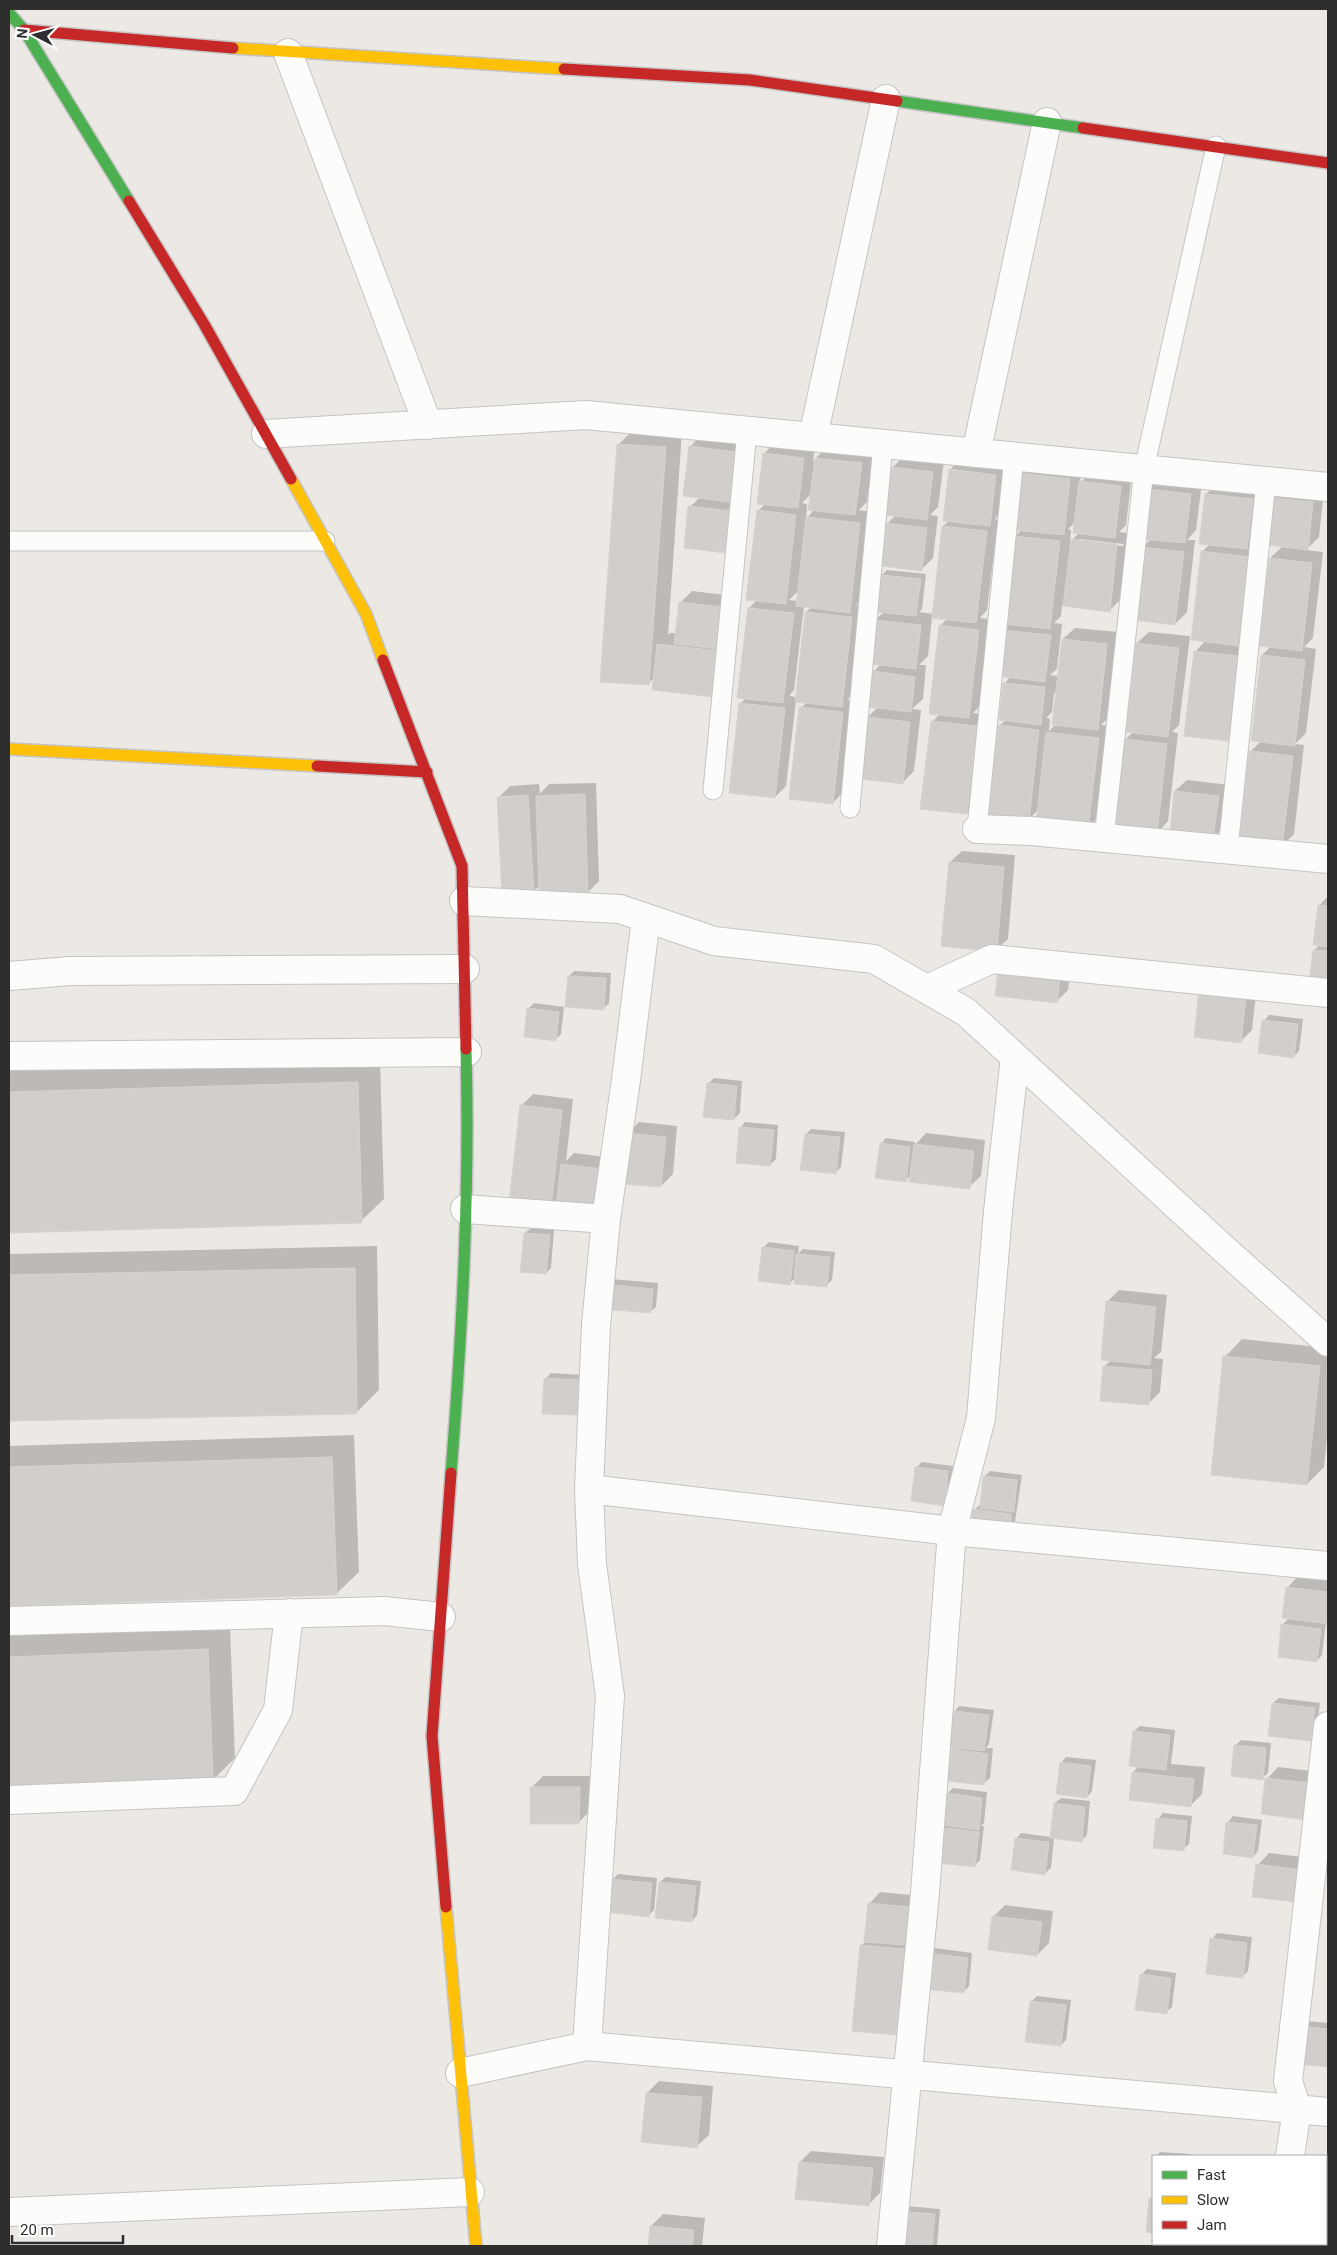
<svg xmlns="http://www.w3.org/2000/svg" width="1337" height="2255" font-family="Roboto,sans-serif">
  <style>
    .shadow { fill: #0003; fill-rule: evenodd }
    .building { fill: #d1cecb; stroke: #d7d4d0 }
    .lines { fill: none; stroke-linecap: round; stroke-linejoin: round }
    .lane-casing { stroke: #c5c4c5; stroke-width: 21 }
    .street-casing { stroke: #c5c4c5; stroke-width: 30 }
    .fast-casing { stroke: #c5c4c5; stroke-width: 14 }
    .slow-casing { stroke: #c5c4c5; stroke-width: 14 }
    .jam-casing { stroke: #c5c4c5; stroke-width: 14 }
    .lane { stroke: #fcfcfb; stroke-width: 19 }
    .street { stroke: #fcfcfb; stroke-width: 28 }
    .fast { stroke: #4caf50; stroke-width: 11 }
    .slow { stroke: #ffc107; stroke-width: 11 }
    .jam { stroke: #c62828; stroke-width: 11 }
  </style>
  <rect width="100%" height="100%" fill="#ece8e4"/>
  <path class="shadow" d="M636,427L682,431L668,635L670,633H677L680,603L692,591L734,596L725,684L655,677L648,684L618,445Z
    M701,435L747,441L741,489L731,499L742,500L737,540L690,507L700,497L690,447Z
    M775,442L815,447L813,461L827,447L873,452L867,502L859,510L871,512L861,600L856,605L863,606L853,694L847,700L854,701L844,791L833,803L801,708L807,702L796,701L786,786L775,797L741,703L746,698L749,608L757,600L758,511L765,504L764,454ZM812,493L815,509L806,519L807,504L802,503ZM799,590L798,601L789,600ZM804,606L812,607L806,612L797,697L789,696L794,690Z
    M904,456L944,461L938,507L930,515L938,516L933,558L921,570L887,524L896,515L892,468Z
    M961,458L1007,464L1001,513L995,519L998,520L987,610L980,618L990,619L981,705L973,713L988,715L978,801L966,813L932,722L940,714V626L947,619L932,617L928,656L919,665H926L923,699L912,709L921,710L914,771L902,783L868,717L878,707L873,672L881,664L875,620L884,612L882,575L887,570L926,574L922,609L919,612L933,614L943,526L949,521L950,470Z
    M1032,462L1081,468L1080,483L1092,470L1132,474L1126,525L1119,532L1128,533L1121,599L1109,611L1062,605L1061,616L1054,623L1062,624L1057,669L1050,675L1059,676L1063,639L1075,628L1118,632L1109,717L1101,725L1110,726L1099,816L1088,828L1038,810L1028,820L999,726L1006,720L1004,684L1011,676L1003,630L1010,623H1006L1016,536L1022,529L1020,474ZM1076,521L1079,533L1070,542L1071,530L1068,529ZM1080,539L1124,544L1123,546L1080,541ZM1054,693H1057L1056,724L1049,731L1050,719L1046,718L1052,712Z
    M1160,478L1202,482L1196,530L1187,540H1195L1187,612L1175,624L1143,547L1152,538L1148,490Z
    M1218,483L1264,488L1251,633L1239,644L1248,645L1239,728L1227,740L1195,652L1206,640L1202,552L1210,544L1206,494Z
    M1286,487L1324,491L1319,537L1306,550L1323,552L1313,638L1304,647L1316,649L1306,733L1295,744L1304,745L1294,834L1282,846L1250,752L1261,741L1262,655L1271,646L1270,558L1283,546L1275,498Z
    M1149,632L1190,636L1179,725L1172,732L1178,733L1168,821L1157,833L1125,740L1133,732L1137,643Z
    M1187,780L1230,785L1225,826L1213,838L1175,791Z
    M596,783L599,881L587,893L540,885L533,892L498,798L510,786L539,784L540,794L549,784Z
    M962,851L1015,855L1008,939L996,950L950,862Z
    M1328,896V985L1314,950L1320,945L1319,906Z
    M1072,958L1068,990L1056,1002L996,995Z
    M574,971L611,973L609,1003L604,1008L569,976Z
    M1258,975L1252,1030L1240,1042L1195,1036Z
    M534,1003L564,1007L561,1034L556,1039L528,1009Z
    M1269,1015L1303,1019L1299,1051L1293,1057L1264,1021Z
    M380,1060L384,1199L361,1221L9,1231V1071Z
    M714,1078L742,1081L740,1113L734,1119L708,1084Z
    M533,1094L573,1099L566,1161L574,1153L614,1158L609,1200L559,1198L551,1206L521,1106Z
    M639,1122L677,1126L673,1174L661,1186L627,1134Z
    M745,1122L778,1125L776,1159L770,1165L740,1128Z
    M811,1129L845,1132L841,1167L835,1173L806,1134Z
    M926,1133L985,1140L981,1176L969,1187L911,1175L905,1181L881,1144L886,1138L915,1142V1145Z
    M531,1228L554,1230L551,1268L546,1273L525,1233Z
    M769,1242L799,1246L798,1254L803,1249L835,1252L832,1280L826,1286L796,1277L790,1283L763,1248Z
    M377,1246L379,1390L357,1412L9,1420V1254Z
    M611,1279L658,1283L656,1307L650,1312L605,1285Z
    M1119,1290L1167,1295L1161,1352L1154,1358L1163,1359L1160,1392L1149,1403L1104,1367L1111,1360L1107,1302Z
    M1242,1339L1328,1348V1428L1324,1467L1307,1484L1225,1357Z
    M551,1373L584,1375L582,1409L576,1414L546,1378Z
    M354,1435L359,1572L336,1594L9,1605V1446Z
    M922,1462L953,1466L950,1499L944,1504L916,1468Z
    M990,1471L1022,1475L1015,1522L1010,1528L974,1510L981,1504L984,1477Z
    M1298,1576L1328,1580V1622H1326L1322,1655L1317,1661L1282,1625L1289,1618L1287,1588Z
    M230,1627L235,1758L213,1780L9,1788V1636Z
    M1279,1698L1320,1703L1316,1734L1310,1740L1273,1703Z
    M959,1706L994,1710L989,1744L986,1748H993L990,1778L984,1783L952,1750L955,1746L954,1712Z
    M1140,1726L1175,1730L1171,1764L1205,1767L1202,1794L1190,1806L1133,1772L1139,1766L1130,1764L1134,1731Z
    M1241,1740L1271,1743L1268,1773L1262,1778L1236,1745Z
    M1066,1757L1096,1760L1092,1791L1087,1797L1061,1763Z
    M1278,1767L1320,1772L1317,1807L1267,1779Z
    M543,1776H591L590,1811L578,1823L532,1787Z
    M953,1788L987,1792L984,1823L981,1826H984L980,1860L974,1866L943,1828L946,1825L947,1794Z
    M1061,1798L1090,1801L1087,1835L1081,1841L1054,1838L1051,1868L1045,1873L1016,1839L1021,1833L1051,1837L1055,1803Z
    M1163,1813L1192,1816L1189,1844L1183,1849L1158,1819Z
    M1233,1816L1262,1820L1258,1851L1253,1857L1224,1853L1228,1822Z
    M1269,1853L1319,1859L1315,1890L1258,1865Z
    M618,1874L657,1878L654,1910L648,1916L612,1880Z
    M666,1877L701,1881L697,1915L692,1921L660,1882Z
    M880,1892L921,1896L908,2022L896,2034L861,1946L865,1942L869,1904Z
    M1005,1905L1053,1911L1049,1943L1037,1955L993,1917Z
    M1217,1933L1252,1937L1248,1971L1242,1977L1212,1939Z
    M935,1948L972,1953L969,1986L963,1992L929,1954Z
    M1147,1969L1176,1973L1172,2007L1166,2012L1141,1975Z
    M1037,1996L1071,2000L1066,2040L1061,2045L1031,2002Z
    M1307,2021L1328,2023V2066L1297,2063Z
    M659,2081L713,2086L709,2135L697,2146L647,2093Z
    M811,2151L884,2157L880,2193L869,2204L800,2162Z
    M1160,2152L1191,2154V2156H1156Z
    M1153,2173V2193L1152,2192Z
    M906,2206L940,2209L937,2246H898Z
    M663,2214L705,2218L702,2246H649L651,2226Z"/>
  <path class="building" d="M617,444L666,447L649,685L600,682Z
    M689,446L736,452L730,502L683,496Z
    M763,453L804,458L798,508L757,504Z
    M815,458L862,463L855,515L808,510Z
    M891,467L933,472L927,520L885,515Z
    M949,469L996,475L990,526L943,521Z
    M1019,473L1070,479L1064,535L1013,530Z
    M1079,481L1121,486L1115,538L1073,533Z
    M1147,489L1191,494L1185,543L1141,539Z
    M1205,494L1253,499L1247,549L1199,544Z
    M1273,498L1313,502L1308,550L1268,545Z
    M688,506L731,511L726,553L684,548Z
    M757,510L796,515L786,604L746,600Z
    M806,517L860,523L850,613L796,606Z
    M886,523L927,528L922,571L881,566Z
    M942,526L987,531L976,623L932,618Z
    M1014,536L1060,541L1050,629L1005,624Z
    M1071,539L1117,544L1110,612L1063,606Z
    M1142,547L1184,552L1175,625L1133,620Z
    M1201,551L1249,557L1239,646L1191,640Z
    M1269,558L1312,563L1302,651L1259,646Z
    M881,575L921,579L916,616L876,612Z
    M679,602L723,607L719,649L674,644Z
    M748,608L794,613L783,703L737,698Z
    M805,612L852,617L842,707L795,702Z
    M874,620L921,625L916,669L869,664Z
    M939,625L979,630L969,718L929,714Z
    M1002,630L1051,635L1045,682L997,676Z
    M1062,639L1107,644L1098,730L1052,725Z
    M1136,643L1179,648L1168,737L1126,732Z
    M657,644L719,651L713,697L652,690Z
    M1194,651L1237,656L1228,741L1184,736Z
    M1261,655L1305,660L1295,746L1251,741Z
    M872,671L915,677L911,712L867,707Z
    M1003,683L1045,687L1041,725L999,720Z
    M739,703L785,708L775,798L729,793Z
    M799,707L843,712L833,804L789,799Z
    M867,717L910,722L903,784L860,779Z
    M931,721L977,726L967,814L920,809Z
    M998,725L1039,730L1029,821L987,816Z
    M1046,732L1099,738L1088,829L1036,823Z
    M1124,739L1167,744L1157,834L1113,829Z
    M1249,751L1293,756L1282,847L1239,842Z
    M1174,791L1219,796L1213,839L1170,834Z
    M585,794L588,894L539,896L536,796Z
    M528,795L534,894L502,896L497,797Z
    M949,862L1004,867L997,952L941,946Z
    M1318,905L1328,906V947L1313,945Z
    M1313,950L1328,951V986L1309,984Z
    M999,962L1061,969L1057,1003L995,996Z
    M568,976L606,978L604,1010L565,1007Z
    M1200,981L1247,986L1241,1043L1194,1037Z
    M527,1008L559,1012L556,1041L524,1037Z
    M1262,1020L1298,1024L1294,1058L1258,1053Z
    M358,1082L362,1223L9,1233V1092Z
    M707,1083L737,1086L734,1120L703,1117Z
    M520,1105L562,1110L551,1207L509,1202Z
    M739,1127L774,1130L770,1166L736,1163Z
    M626,1133L666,1137L661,1187L622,1184Z
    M805,1134L840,1137L836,1174L800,1170Z
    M880,1143L910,1147L906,1182L875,1178Z
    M914,1144L974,1151L970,1189L909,1182Z
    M561,1164L603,1169L598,1213L556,1208Z
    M524,1233L550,1235L546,1274L520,1272Z
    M762,1247L794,1251L790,1285L758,1281Z
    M796,1254L830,1257L827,1287L794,1284Z
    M355,1268L357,1414L9,1421V1275Z
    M604,1284L653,1289L651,1313L602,1309Z
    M1106,1301L1156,1307L1150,1365L1101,1360Z
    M1223,1356L1320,1366L1307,1485L1211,1475Z
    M1103,1366L1152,1370L1149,1405L1100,1401Z
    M544,1378L579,1380L577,1415L542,1414Z
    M332,1457L337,1595L9,1606V1467Z
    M915,1467L948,1471L945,1506L911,1501Z
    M983,1476L1017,1480L1014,1512L980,1508Z
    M973,1509L1011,1514L1010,1529L970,1525Z
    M1286,1587L1328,1592V1624L1282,1618Z
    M1281,1624L1321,1629L1317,1662L1278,1657Z
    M208,1649L213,1781L9,1789V1657Z
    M1272,1703L1315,1708L1311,1741L1268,1736Z
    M953,1711L989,1715L984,1751L948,1747Z
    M1133,1731L1170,1735L1166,1770L1129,1766Z
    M1234,1745L1266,1748L1263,1780L1231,1776Z
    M951,1749L988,1754L984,1785L947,1781Z
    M1060,1762L1091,1766L1087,1798L1056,1794Z
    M1132,1772L1194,1779L1191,1807L1129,1800Z
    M1265,1778L1309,1783L1306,1820L1261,1814Z
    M530,1787H580L579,1824H530Z
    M946,1793L982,1798L979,1830L942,1825Z
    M1054,1803L1085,1807L1082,1842L1050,1838Z
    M1156,1818L1187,1821L1184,1851L1153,1848Z
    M1226,1822L1257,1825L1253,1858L1223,1854Z
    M942,1828L979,1832L975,1867L938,1863Z
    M1015,1838L1049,1842L1045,1875L1011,1870Z
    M1256,1864L1308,1871L1304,1903L1252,1897Z
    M611,1879L652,1883L649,1917L607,1912Z
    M659,1882L696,1886L692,1922L655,1918Z
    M868,1903L910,1907L906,1945L864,1942Z
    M992,1916L1042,1922L1037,1956L988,1950Z
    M1210,1938L1247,1943L1243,1978L1206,1974Z
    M860,1945L904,1949L896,2035L852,2031Z
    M928,1953L968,1958L964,1993L923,1989Z
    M1140,1974L1171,1978L1167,2014L1135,2010Z
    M1030,2001L1066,2005L1061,2046L1025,2042Z
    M1300,2026L1328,2029V2067L1295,2064Z
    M646,2093L702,2097L697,2148L641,2142Z
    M799,2162L873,2168L869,2206L795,2199Z
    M1149,2198H1153V2233L1146,2232Z
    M899,2211L935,2214L932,2246H896Z
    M650,2226L694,2230L692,2246H648Z"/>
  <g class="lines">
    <defs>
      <path id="lane" d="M9,541H325
        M713,790L747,431
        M850,808L883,444
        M977,829L1014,457
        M1104,838L1144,469L1216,146
        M1228,849L1266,481"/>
      <path id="street" d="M288,53L428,425
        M266,434L586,415L1328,487
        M813,437L886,99
        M976,453L1047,122
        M977,829L1031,831L1328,859
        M464,901L620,909L714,941L874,959L966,1012L1225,1250L1328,1342
        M9,976L70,971L465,969
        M927,989L992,959L1328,993
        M9,1056L467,1052
        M465,1209L606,1219
        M589,1489L952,1531L1328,1566
        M9,1621L384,1611L441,1617
        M9,1800L234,1791L278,1710L289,1613
        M587,2046L610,1696L592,1564L589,1489L596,1325L606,1219L626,1080L646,918
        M460,2073L587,2046L1328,2112
        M1290,2156L1297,2109L1288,2081L1328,1726
        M9,2212L470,2192
        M891,2246L925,1893L952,1531L981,1418L998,1211L1015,1057
        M1278,2246V2244"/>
      <path id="fast" d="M9,13L24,30L129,201
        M897,101L1083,128
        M451,1473C462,1332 470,1190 466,1049"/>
      <path id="slow" d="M233,48L564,69
        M291,479L366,614L383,660
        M9,749L317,766
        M446,1907L476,2246"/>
      <path id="jam" d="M24,30L233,48
        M564,69L750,80L897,101
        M1083,128L1328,163
        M129,201L204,324L291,479
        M383,660L462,866L466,1049
        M317,766L427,772
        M446,1907L432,1736L451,1473"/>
    </defs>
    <use href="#lane" class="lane-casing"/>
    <use href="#street" class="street-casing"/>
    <use href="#fast" class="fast-casing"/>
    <use href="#slow" class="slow-casing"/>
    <use href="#jam" class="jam-casing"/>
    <use href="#lane" class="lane"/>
    <use href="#street" class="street"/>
    <use href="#fast" class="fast"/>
    <use href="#slow" class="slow"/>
    <use href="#jam" class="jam"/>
  </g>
  <rect width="1337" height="2255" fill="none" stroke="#2e2e2e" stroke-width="20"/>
  <rect x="1152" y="2155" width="175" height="90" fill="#ffffff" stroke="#ababab"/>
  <rect x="1162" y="2171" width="25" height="8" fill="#4caf50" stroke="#ababab"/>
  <text x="1197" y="2180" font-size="15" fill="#2e2e2e">Fast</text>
  <rect x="1162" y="2196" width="25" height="8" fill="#ffc107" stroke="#ababab"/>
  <text x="1197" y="2205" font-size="15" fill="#2e2e2e">Slow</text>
  <rect x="1162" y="2221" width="25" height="8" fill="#c62828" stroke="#ababab"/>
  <text x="1197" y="2230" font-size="15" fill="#2e2e2e">Jam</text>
  <g transform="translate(35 35) rotate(276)" stroke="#ffffff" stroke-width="4" paint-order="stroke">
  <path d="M0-4L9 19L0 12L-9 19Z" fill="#2e2e2e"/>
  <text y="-8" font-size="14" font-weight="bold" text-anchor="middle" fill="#2e2e2e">N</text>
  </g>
  <path d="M12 2235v8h111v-8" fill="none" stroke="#2e2e2e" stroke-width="2.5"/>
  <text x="20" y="2235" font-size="15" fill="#2e2e2e" stroke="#ffffff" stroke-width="4" paint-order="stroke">20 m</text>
</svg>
